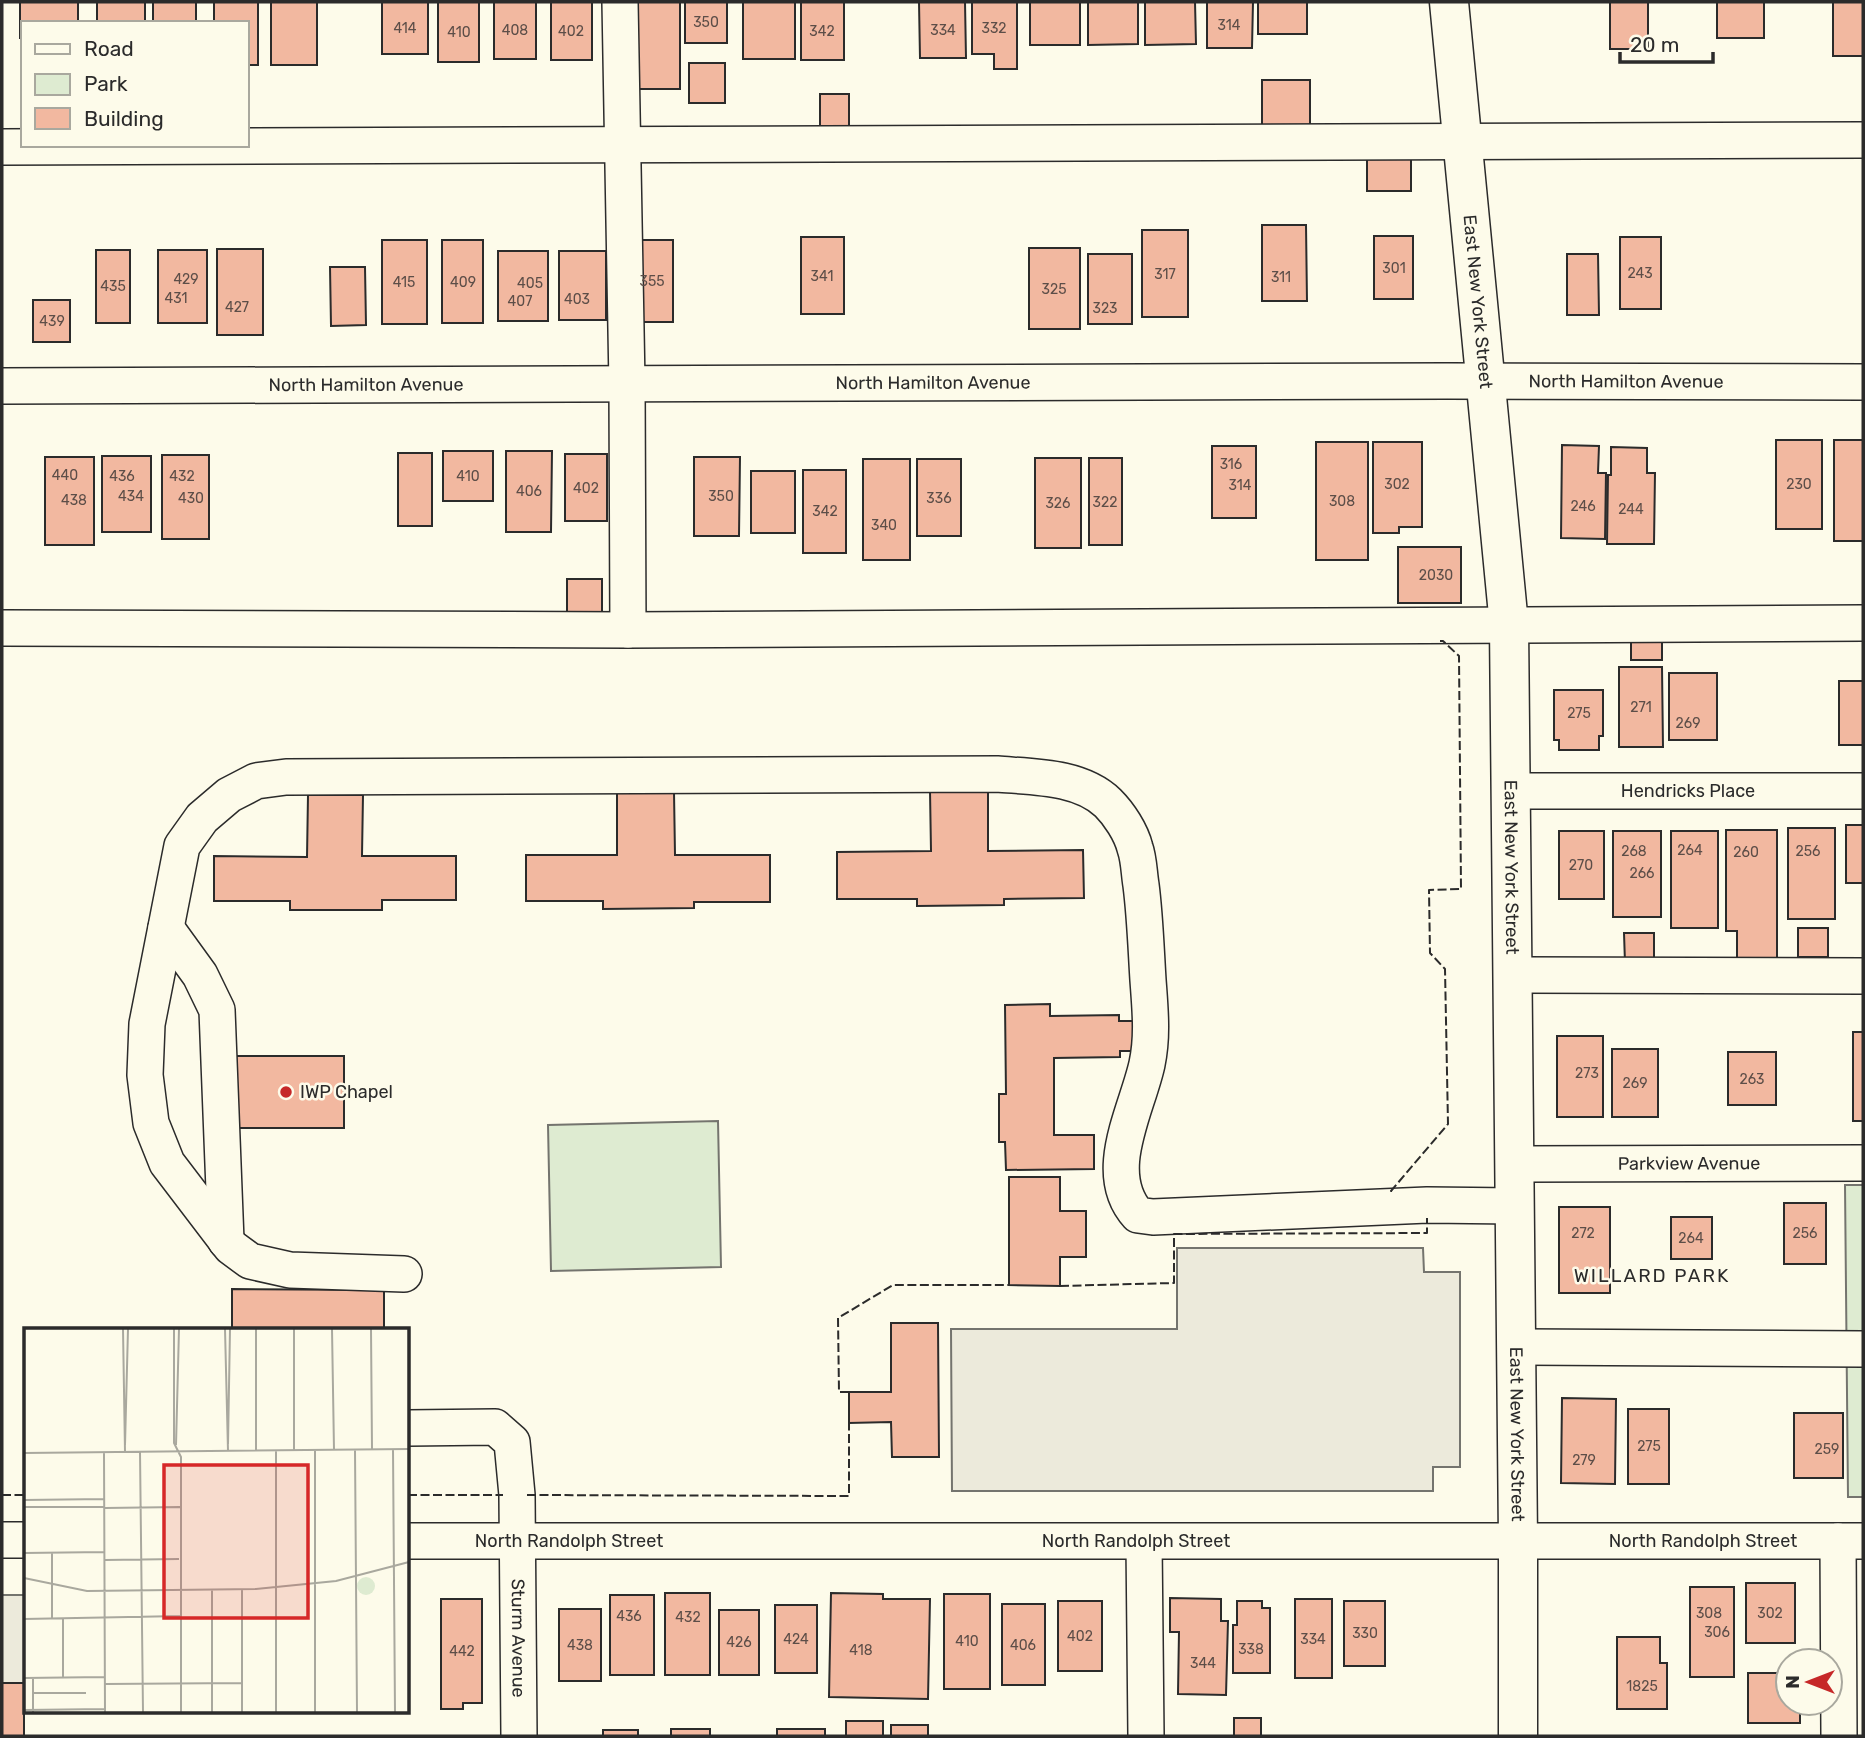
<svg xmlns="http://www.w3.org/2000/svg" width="1865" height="1738" font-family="Rubik,sans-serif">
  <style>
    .green { fill: #deebd1; stroke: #74746e; stroke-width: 2 }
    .parking { fill: #eceadb; stroke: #74746e; stroke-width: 2 }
    .building { fill: #f2b8a0; stroke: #2b2b2b; stroke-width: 2 }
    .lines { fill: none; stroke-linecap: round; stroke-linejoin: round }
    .minor-casing { stroke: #2b2b2b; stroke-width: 38 }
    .major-casing { stroke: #2b2b2b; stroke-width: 41 }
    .minor { stroke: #fdfbea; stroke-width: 35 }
    .major { stroke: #fdfbea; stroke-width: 38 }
    .fence { stroke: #2b2b2b; stroke-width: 2; stroke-dasharray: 9 3.5; stroke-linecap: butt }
    .poi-dot { fill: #c62828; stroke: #fdfbea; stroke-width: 2.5 }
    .labels { text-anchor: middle; stroke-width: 5; stroke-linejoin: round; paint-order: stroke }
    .number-label { font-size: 14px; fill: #5d4e48 }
    .street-label { font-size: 18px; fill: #2b2b2b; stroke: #fdfbea }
    .poi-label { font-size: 18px; fill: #2b2b2b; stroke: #fdfbea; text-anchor: start }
    .neighbourhood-label { font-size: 19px; letter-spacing: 2px; fill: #2b2b2b; stroke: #fdfbea }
    .inset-road { fill: none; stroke: #a9a89e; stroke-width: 2 }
    .view { fill: #d62828; fill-opacity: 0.15; stroke: #d62828; stroke-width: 3.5 }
    .inset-edge { fill: none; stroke: #2b2b2b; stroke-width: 3.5 }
  </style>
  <rect width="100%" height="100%" fill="#fdfbea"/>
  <path class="green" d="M718,1121L721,1267L551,1271L548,1125Z
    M1845,1185H1863V1497H1848Z"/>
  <path class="parking" d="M1177,1248H1423L1424,1272H1460V1467H1433V1491H952L951,1329H1177Z
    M2,1595H24V1683H2Z"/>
  <path class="building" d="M20,2H78V23H23V38H20Z
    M97,2H145V23H97Z
    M153,2H196V23H153Z
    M214,2H258V65H247V23H214Z
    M271,2H317V65H271Z
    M382,2H428V54H382Z
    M438,2H479V62H438Z
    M494,2H536V59H494Z
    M551,2H592V60H551Z
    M630,2H680V89H630Z
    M685,2H727V43H685Z
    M743,2H795V59H743Z
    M801,2H844V60H801Z
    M919,2H965L966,58H920Z
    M972,2H1017V69H994V54H972Z
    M1030,2H1080V45H1030Z
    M1088,2H1138V44L1088,45Z
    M1145,2H1195L1196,44L1145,45Z
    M1207,2H1253L1252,48H1207Z
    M1258,2H1307V34H1258Z
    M1610,2H1648V49H1610Z
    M1717,2H1764V38H1717Z
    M1833,2H1863V56H1833Z
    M689,63H725V103H689Z
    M1262,80H1310V126H1262Z
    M820,94H849V132H820Z
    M1367,158H1411V191H1367Z
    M1262,225H1306L1307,301H1262Z
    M1142,230H1188V317H1142Z
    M1374,236H1413V299H1374Z
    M801,237H844V314H801Z
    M1620,237H1661V309H1620Z
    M382,240H427V324H382Z
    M442,240H483V323H442Z
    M632,240H673V322H632Z
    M1029,248H1080V329H1029Z
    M217,249H263V335H217Z
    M96,250H130V323H96Z
    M158,250H207V323H158Z
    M498,251H548V321H498Z
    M559,251H606V320H559Z
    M1088,254H1132V324H1088Z
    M1567,254H1598L1599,315H1567Z
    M330,267H365L366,325L331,326Z
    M33,300H70V342H33Z
    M1776,440H1822V529H1776Z
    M1834,440H1863V541H1834Z
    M1316,442H1368V560H1316Z
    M1373,442H1422V527H1399V533H1373Z
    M1562,445L1599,446L1598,473H1606L1605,539L1561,538Z
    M1212,446H1256V518H1212Z
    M1611,447L1647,448V473H1655L1654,544H1607L1608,475H1611Z
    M443,451H493V501H443Z
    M506,451H552L551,532H506Z
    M398,453H432V526H398Z
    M565,454H607V521H565Z
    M162,455H209V539H162Z
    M102,456H151V532H102Z
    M45,457H94V545H45Z
    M694,457H740L739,536H694Z
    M1035,458H1081V548H1035Z
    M1089,458H1122V545H1089Z
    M863,459H910V560H863Z
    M917,459H961V536H917Z
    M803,470H846V553H803Z
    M751,471H795V533H751Z
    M1398,547H1461V603H1398Z
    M567,579H602V613H567Z
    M1631,635H1662V660H1631Z
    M1619,667H1662L1663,747H1619Z
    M1669,673H1717V740H1669Z
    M1839,681H1863V745H1839Z
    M1554,690H1603V736H1599V750H1559V740H1554Z
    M988,790V851L1083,850L1084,898L1004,899V905L917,906V899H837V852L931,851L930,791Z
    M617,792H674L675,855H770V902H694V908L603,909V901H526V855H617Z
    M308,795H363L362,856H456V900H382V910H290V901H214V856L307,857Z
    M1846,825H1863V883H1846Z
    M1788,828H1835V919H1788Z
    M1726,830H1777V958H1737V931H1726Z
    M1559,831H1604V899H1559Z
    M1613,831H1661V917H1613Z
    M1671,831H1718V928H1671Z
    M1798,928H1828V957H1798Z
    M1624,933H1654V962L1625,963Z
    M1050,1004V1016L1119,1015V1021H1138V1051H1120V1057L1054,1058V1135H1094V1169L1006,1170L1005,1142H999V1094H1006L1005,1005Z
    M1853,1032H1863V1121H1853Z
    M1557,1036H1603V1117H1557Z
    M1612,1049H1658V1117H1612Z
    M1728,1052H1776V1105H1728Z
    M228,1056H344V1128H227Z
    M1009,1177H1060V1211H1086V1257H1060V1286L1009,1285Z
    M1784,1203H1826V1264H1784Z
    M1559,1207H1610V1293H1559Z
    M1671,1217H1712V1259H1671Z
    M232,1289L384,1290V1330H232Z
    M891,1323H938L939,1457H892L891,1422L849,1423V1392H891Z
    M1562,1398L1616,1399L1615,1484L1561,1483Z
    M1628,1409H1669V1484H1628Z
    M1794,1413H1843V1478H1794Z
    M1746,1583H1795V1643H1746Z
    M1690,1587H1734V1677H1690Z
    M665,1593H710V1675H665Z
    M831,1593L883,1594V1599H930L928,1699L829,1697Z
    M944,1594H990V1689H944Z
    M610,1595H654V1675H610Z
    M1170,1598L1221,1599V1621H1228L1226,1695L1178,1694L1179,1632H1170Z
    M441,1599H482V1703H463V1709H441Z
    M1295,1599H1332V1678H1295Z
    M1058,1601H1102V1671H1058Z
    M1237,1601H1262V1608H1270V1673H1233V1625H1237Z
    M1344,1601H1385V1666H1344Z
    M1002,1604H1045V1685H1002Z
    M775,1605H817V1673H775Z
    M559,1609H601V1681H559Z
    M719,1610H759V1675H719Z
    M1617,1637H1660V1663H1667V1709H1617Z
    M1748,1673H1788V1703H1800V1723H1748Z
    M2,1683H24V1736H2Z
    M1234,1718H1261V1736H1234Z
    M846,1721H883V1736H846Z
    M891,1725H928V1736H891Z
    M671,1729H710V1736H671Z
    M777,1729H825V1736H777Z
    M603,1730H638V1736H603Z"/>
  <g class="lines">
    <defs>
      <g id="minor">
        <path d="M620,2L627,384L628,630"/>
        <path d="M2,147L1863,140"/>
        <path id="s1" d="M2,386L1447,381L1863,382"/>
        <path d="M2,628L628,630L1863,623"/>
        <path id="s2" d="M1511,791H1863"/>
        <path d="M166,928L200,975L217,1010L226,1241"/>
        <path d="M1512,975L1863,976"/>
        <path id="s3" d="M1514,1164L1863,1163"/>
        <path d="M404,1274L290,1270L250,1261L231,1247L167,1163L151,1123L145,1075L147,1024L182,846L202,818L229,795L256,781L286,777L997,774C1033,777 1080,776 1108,803C1119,814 1131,832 1135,848C1139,859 1139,873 1141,885C1145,916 1146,948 1148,980C1150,1008 1153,1036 1147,1064C1137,1110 1100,1173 1138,1215L1153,1217L1427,1205L1515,1206"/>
        <path d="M1516,1347L1863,1349"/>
        <path id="s4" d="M408,1428L495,1427L512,1442L517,1495L519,1736"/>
        <path d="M2,1540H26"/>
        <path id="s5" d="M408,1541H1863"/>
        <path d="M1838,1541L1839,1736"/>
        <path d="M1144,1542L1146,1736"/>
      </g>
      <g id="major">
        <path id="s6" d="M1449,2L1509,625L1518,1541V1736"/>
      </g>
    </defs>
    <use href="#minor" class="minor-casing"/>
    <use href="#major" class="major-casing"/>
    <use href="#minor" class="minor"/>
    <use href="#major" class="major"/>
    <path class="fence" d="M1392,1191H1391L1448,1124L1445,969L1430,953L1429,890L1461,889L1459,656L1443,641H1440
      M1060,1286L1174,1283V1234L1427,1233V1218
      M849,1392H839L838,1318L893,1285H1009
      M2,1495H26
      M408,1495H503
      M527,1495L849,1496V1423"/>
  </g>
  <circle class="poi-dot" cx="286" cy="1092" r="7"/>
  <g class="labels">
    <g class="number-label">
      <text x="706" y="27">350</text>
      <text x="1229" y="30">314</text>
      <text x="405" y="33">414</text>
      <text x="994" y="33">332</text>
      <text x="515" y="35">408</text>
      <text x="943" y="35">334</text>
      <text x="571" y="36">402</text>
      <text x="822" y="36">342</text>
      <text x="459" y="37">410</text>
      <text x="1394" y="273">301</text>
      <text x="1640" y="278">243</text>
      <text x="1165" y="279">317</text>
      <text x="822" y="281">341</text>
      <text x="1281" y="282">311</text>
      <text x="186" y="284">429</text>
      <text x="652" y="286">355</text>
      <text x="404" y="287">415</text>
      <text x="463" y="287">409</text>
      <text x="530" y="288">405</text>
      <text x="113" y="291">435</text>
      <text x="1054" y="294">325</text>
      <text x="176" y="303">431</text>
      <text x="577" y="304">403</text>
      <text x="520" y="306">407</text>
      <text x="237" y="312">427</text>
      <text x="1105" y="313">323</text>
      <text x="52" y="326">439</text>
      <text x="1231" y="469">316</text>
      <text x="65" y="480">440</text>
      <text x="122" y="481">436</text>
      <text x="182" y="481">432</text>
      <text x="468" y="481">410</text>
      <text x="1397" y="489">302</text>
      <text x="1799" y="489">230</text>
      <text x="1240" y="490">314</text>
      <text x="586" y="493">402</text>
      <text x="529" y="496">406</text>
      <text x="131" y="501">434</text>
      <text x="721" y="501">350</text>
      <text x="191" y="503">430</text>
      <text x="939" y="503">336</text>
      <text x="74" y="505">438</text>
      <text x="1342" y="506">308</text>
      <text x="1105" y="507">322</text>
      <text x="1058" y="508">326</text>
      <text x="1583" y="511">246</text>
      <text x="1631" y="514">244</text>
      <text x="825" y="516">342</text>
      <text x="884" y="530">340</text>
      <text x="1436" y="580">2030</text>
      <text x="1641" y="712">271</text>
      <text x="1579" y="718">275</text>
      <text x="1688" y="728">269</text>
      <text x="1690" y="855">264</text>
      <text x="1634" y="856">268</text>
      <text x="1808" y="856">256</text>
      <text x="1746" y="857">260</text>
      <text x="1581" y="870">270</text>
      <text x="1642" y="878">266</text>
      <text x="1587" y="1078">273</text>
      <text x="1752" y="1084">263</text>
      <text x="1635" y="1088">269</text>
      <text x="1583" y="1238">272</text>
      <text x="1805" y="1238">256</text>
      <text x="1691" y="1243">264</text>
      <text x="1649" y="1451">275</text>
      <text x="1827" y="1454">259</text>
      <text x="1584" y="1465">279</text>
      <text x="1709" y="1618">308</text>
      <text x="1770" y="1618">302</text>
      <text x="629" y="1621">436</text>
      <text x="688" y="1622">432</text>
      <text x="1717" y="1637">306</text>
      <text x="1365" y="1638">330</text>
      <text x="1080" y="1641">402</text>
      <text x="796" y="1644">424</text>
      <text x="1313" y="1644">334</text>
      <text x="967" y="1646">410</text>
      <text x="739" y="1647">426</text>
      <text x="580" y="1650">438</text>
      <text x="1023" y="1650">406</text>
      <text x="1251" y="1654">338</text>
      <text x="861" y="1655">418</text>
      <text x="462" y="1656">442</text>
      <text x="1203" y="1668">344</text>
      <text x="1642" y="1691">1825</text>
    </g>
    <g class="street-label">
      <text dy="6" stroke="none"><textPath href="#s6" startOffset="301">East New York Street</textPath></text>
      <text dy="6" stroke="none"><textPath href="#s1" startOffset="1624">North Hamilton Avenue</textPath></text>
      <text dy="6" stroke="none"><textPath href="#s1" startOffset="931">North Hamilton Avenue</textPath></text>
      <text dy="6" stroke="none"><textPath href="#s1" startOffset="364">North Hamilton Avenue</textPath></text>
      <text dy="6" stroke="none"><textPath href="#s2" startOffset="177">Hendricks Place</textPath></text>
      <text dy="6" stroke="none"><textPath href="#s6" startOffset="868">East New York Street</textPath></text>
      <text dy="6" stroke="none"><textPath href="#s3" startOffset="175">Parkview Avenue</textPath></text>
      <text dy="6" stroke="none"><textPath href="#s6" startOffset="1435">East New York Street</textPath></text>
      <text dy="6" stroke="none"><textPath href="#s5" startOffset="161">North Randolph Street</textPath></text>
      <text dy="6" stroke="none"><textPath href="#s5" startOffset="1295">North Randolph Street</textPath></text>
      <text dy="6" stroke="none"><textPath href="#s5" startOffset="728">North Randolph Street</textPath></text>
      <text dy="6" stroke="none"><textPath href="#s4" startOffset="306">Sturm Avenue</textPath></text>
    </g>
    <g class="poi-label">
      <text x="300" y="1098">IWP Chapel</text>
    </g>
    <g class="neighbourhood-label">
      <text x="1652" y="1282">WILLARD PARK</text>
    </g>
  </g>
  <g transform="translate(24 1328)">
    <rect width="385" height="385" fill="#fdfbea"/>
    <path d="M333 258a9 9 0 1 1 18 0a9 9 0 1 1-18 0Z" fill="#deebd1"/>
    <path class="inset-road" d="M99,1L101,124M150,1V115L157,129V384M201,1L204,123M232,1V123M270,1V122M308,1L310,122M347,1L348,121M204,116L206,1M101,117L104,1M152,117L155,1M369,121L371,384M291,122V384M331,122L333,384M252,123V384M116,124L119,384M0,125L385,121M80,125L81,384M0,172L81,171M0,179H81M81,180L156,179M0,225L81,224M28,225V291M81,232L155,231M0,250L63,263L232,261L312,253L385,234M218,261V384M188,262V384M0,291L157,288M39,291V350M0,350L81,349M9,350V384M81,356L218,355M9,365H62M0,382L81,381"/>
    <path class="view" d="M140,137H284V290H140Z"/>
    <rect width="385" height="385" class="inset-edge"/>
  </g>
  <rect width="1865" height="1738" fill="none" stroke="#2b2b2b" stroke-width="7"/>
  <rect x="21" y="21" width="228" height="126" fill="#fdfbea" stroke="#a9a89e" stroke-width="2"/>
  <rect x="35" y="44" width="35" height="10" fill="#fdfbea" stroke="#a9a89e" stroke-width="2"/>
  <text x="84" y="56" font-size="21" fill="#2b2b2b">Road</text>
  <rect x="35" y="74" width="35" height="21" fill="#deebd1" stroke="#a9a89e" stroke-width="2"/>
  <text x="84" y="91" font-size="21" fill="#2b2b2b">Park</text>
  <rect x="35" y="108" width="35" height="21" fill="#f2b8a0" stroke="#a9a89e" stroke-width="2"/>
  <text x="84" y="126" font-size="21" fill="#2b2b2b">Building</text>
  <g transform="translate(1809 1682) rotate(270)"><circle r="33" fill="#fdfbea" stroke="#a9a89e" stroke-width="2"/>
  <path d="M0-5L12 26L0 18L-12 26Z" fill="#c62828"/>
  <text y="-10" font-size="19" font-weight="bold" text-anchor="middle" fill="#2b2b2b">N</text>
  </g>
  <path d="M1620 52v10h93v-10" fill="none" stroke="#2b2b2b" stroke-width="3.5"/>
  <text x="1630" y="52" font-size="21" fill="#2b2b2b" stroke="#fdfbea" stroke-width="5" paint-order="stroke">20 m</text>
</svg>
